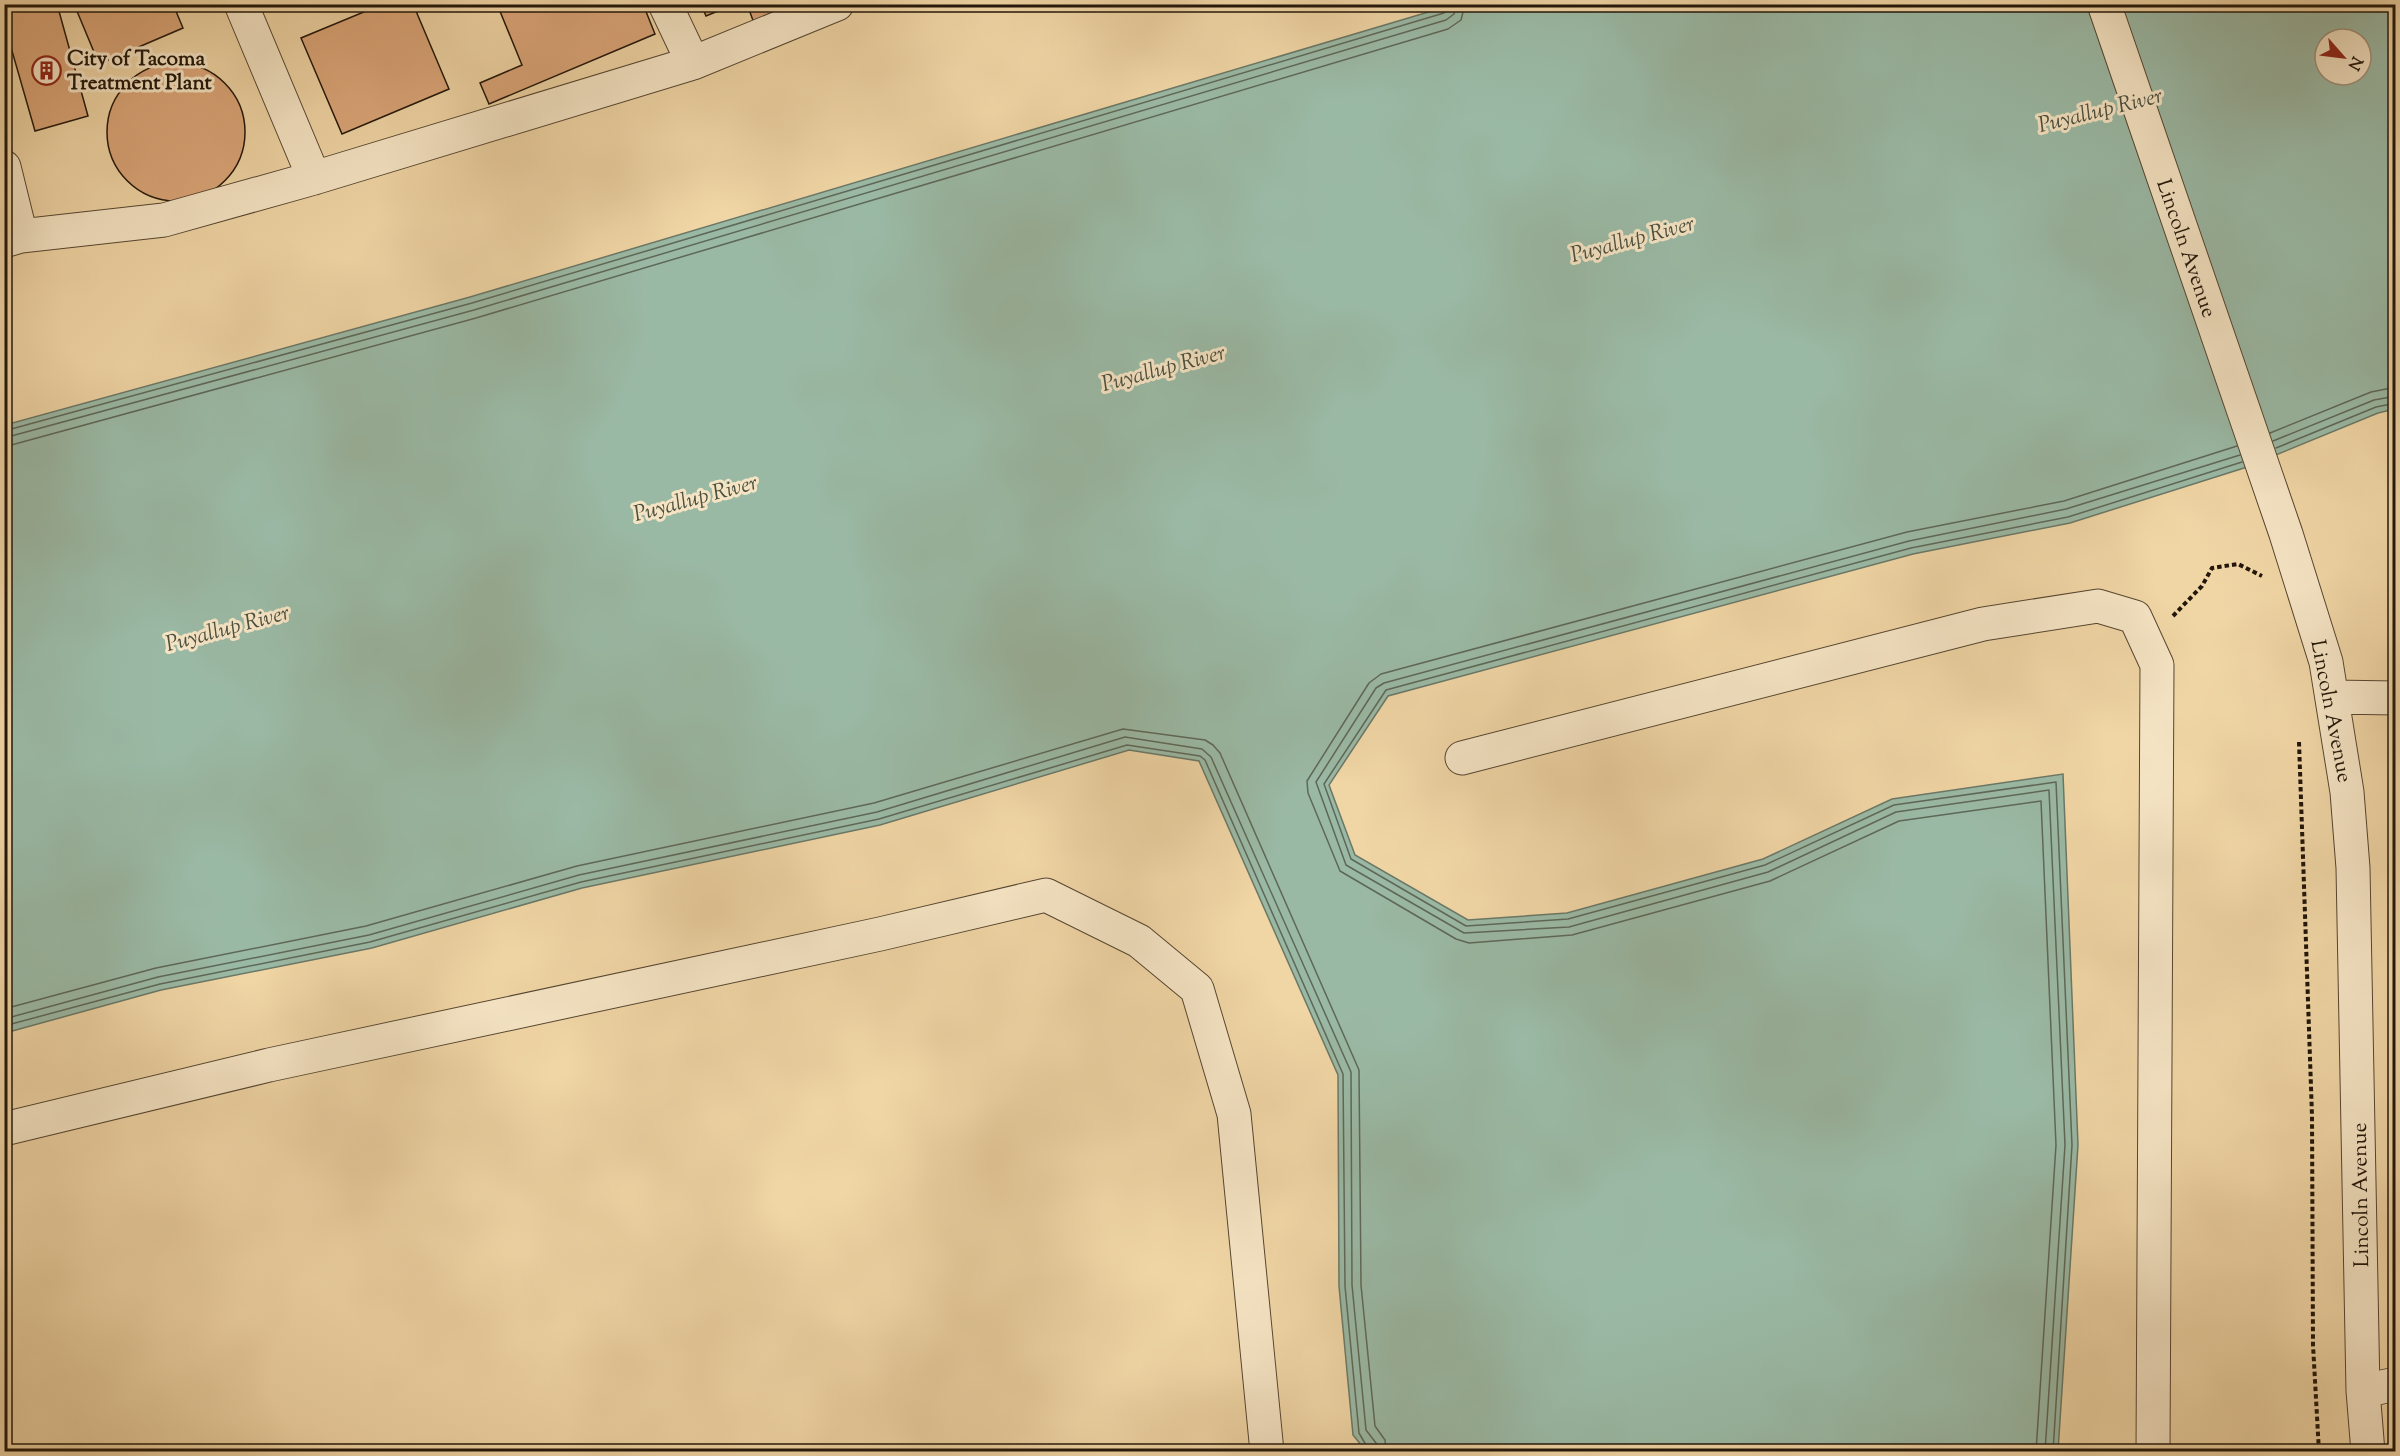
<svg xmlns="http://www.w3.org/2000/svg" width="2400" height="1456" font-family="'Sorts Mill Goudy',serif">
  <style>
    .water { fill: #9ab9a5; stroke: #6a7867; stroke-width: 1.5; fill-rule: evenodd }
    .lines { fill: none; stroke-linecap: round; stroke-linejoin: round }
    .shore { stroke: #5e6858; stroke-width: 1.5 }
    .building { fill: #daa578; stroke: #22170a; stroke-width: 1.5 }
    .minor-casing { stroke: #564631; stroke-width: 35 }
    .path { stroke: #22170a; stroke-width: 4; stroke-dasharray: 4.5 3; stroke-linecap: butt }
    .minor { stroke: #f5e4c4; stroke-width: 33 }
    .labels { text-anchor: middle; stroke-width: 6; stroke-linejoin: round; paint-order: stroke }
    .poi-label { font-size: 21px; font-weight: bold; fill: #22170a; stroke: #f5e4c4; text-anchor: start }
    .street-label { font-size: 21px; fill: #22170a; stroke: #f5e4c4 }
    .water-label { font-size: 22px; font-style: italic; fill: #4c5040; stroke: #f5e4c4 }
  </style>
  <rect width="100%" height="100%" fill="#f0d5a5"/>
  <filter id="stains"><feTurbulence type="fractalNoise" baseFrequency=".00333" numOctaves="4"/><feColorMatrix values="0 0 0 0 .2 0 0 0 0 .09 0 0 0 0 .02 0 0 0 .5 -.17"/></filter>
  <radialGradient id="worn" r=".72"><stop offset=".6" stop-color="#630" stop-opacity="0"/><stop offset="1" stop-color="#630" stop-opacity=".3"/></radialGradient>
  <path class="water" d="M1452,5H2395V409L2378,413L2244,468L2070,523L1913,554L1388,696L1329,785L1355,855L1468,920L1567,913L1763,859L1892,799L2063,774L2078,1145L2058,1451H1366L1353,1435L1339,1286L1338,1075L1199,761L1129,750L880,825L582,888L372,948L161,990L5,1033V425L470,297ZM2325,39H2361V75H2325Z"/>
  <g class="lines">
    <path class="shore" d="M4,431L472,303L1444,13L1449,4
      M2270,433L2371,392L2396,387
      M4,438L474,310L1446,20L1454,14L1456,4
      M2273,441L2374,400L2396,396
      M4,447L476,318L1448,29L1461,20L1465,4
      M2276,448L2376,407L2396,403
      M4,1009L156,968L366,926L577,866L874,803L1123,729L1205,740L1213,745L1220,753L1359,1070L1361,1285L1375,1426L1385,1440L1386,1452
      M4,1019L158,977L369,935L579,875L877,812L1125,737L1202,749L1211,757L1351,1072L1352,1285L1366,1430L1376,1443L1377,1452
      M4,1026L160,984L370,942L581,882L879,819L1127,745L1200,756L1205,760L1343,1074L1345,1286L1359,1433L1370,1452
      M2036,1452L2056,1145L2041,801L1899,821L1770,881L1572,935L1469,943L1456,939L1340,871L1308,793L1307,781L1369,683L1381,674L1907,532L2064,501L2237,446
      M2045,1452L2065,1145L2049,790L1896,812L1768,872L1569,927L1464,933L1346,865L1316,782L1376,688L1384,683L1909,541L2066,509L2240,455
      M2053,1452L2072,1145L2056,782L1894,805L1765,865L1568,919L1466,926L1351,859L1324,784L1386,690L1911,548L2068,517L2242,462"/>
  </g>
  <path class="building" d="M4,4H57L88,116L35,131L4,23Z
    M74,4H173L183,28L99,64Z
    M383,4H413L449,89L342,134L301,38Z
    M497,4H643L655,34L489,104L480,83L522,65Z
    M701,4H735L706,16Z
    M747,4H797L755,26Z
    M107 132a69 69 0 1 1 138 0a69 69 0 1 1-138 0Z"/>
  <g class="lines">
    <defs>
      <path id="minor" d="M241,4L314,178
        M665,4L693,63
        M2104,4L2286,534L2326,662L2347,792L2353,868L2363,1391L2368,1452
        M4,167L21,236
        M4,241L21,236L164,220L314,178L693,63L837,4
        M2332,697L2396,698
        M1462,758L1983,624L2098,606L2135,617L2157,665L2153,1452
        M4,1129L269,1065L880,934L1046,895L1139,941L1197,989L1234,1114L1267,1452
        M2363,1391L2396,1384"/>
    </defs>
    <use href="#minor" class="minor-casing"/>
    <path class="path" d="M2173,616L2202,586L2212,568L2238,564L2262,576
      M2299,742L2312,1116L2313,1345L2319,1452"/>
    <use href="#minor" class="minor"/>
  </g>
  <defs>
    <symbol id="building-ring" viewBox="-11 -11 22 22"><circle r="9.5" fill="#f5e4c4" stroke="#8f2418" stroke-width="1.5"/><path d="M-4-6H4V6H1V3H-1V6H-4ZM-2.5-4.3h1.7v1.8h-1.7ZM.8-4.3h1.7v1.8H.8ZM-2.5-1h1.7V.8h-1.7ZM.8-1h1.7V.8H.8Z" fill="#8f2418"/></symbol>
  </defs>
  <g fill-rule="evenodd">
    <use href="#building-ring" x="30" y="54" width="33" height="33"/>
  </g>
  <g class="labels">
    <g class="poi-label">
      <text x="67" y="65">City of Tacoma<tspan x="67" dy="24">Treatment Plant</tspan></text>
    </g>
    <g class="street-label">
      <text transform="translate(2187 248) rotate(71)" y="7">Lincoln Avenue</text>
      <text transform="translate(2332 711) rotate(79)" y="7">Lincoln Avenue</text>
      <text transform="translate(2360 1195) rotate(-91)" y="7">Lincoln Avenue</text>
    </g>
    <g class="water-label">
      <text transform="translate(2100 109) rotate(-14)" y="8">Puyallup River</text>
      <text transform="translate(1632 238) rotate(-15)" y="8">Puyallup River</text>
      <text transform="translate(1163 367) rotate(-15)" y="8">Puyallup River</text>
      <text transform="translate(695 497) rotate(-15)" y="8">Puyallup River</text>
      <text transform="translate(227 627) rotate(-15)" y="8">Puyallup River</text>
    </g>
  </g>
  <rect width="2400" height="1456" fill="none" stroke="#f0d5a5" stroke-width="24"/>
  <rect x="6" y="6" width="2388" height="1444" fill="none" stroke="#22170a" stroke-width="3"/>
  <rect x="12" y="12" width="2376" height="1432" fill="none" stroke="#22170a" stroke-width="1.5"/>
  <g transform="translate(2343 57) rotate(118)"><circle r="28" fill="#f5e4c4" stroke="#a1927a" stroke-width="1.5"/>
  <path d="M0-4.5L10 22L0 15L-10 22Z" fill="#8f2418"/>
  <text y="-9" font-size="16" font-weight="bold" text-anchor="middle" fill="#22170a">N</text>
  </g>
  <rect width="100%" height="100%" filter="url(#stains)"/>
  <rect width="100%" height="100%" fill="url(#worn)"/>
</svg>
